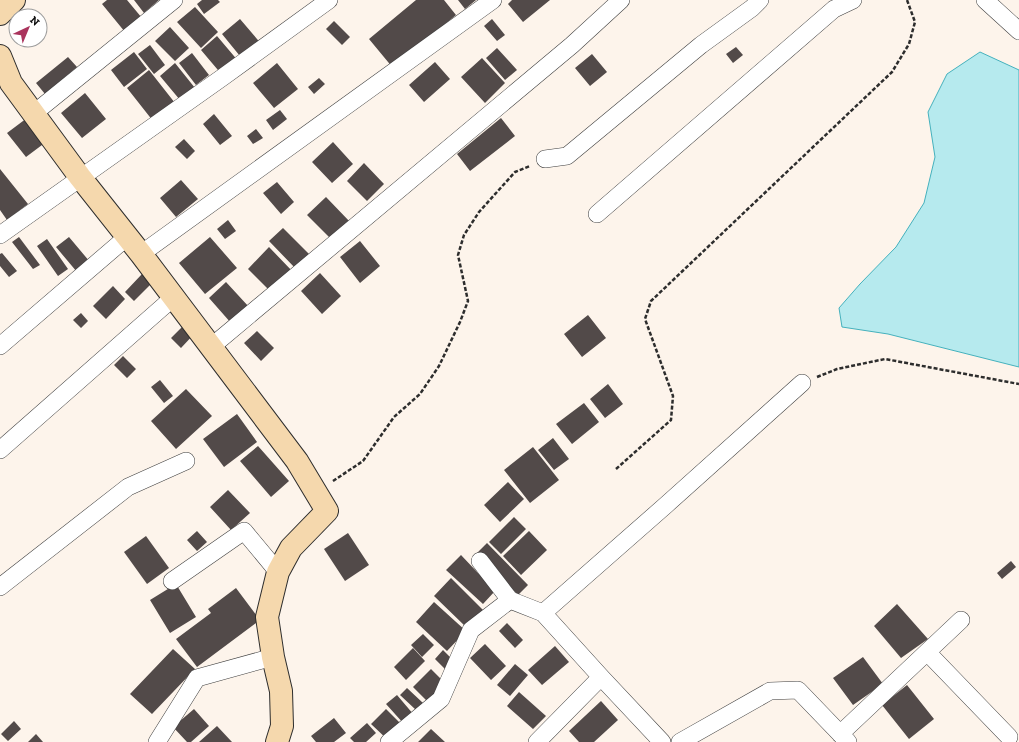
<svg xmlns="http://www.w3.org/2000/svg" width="1019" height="742" font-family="'Zilla Slab',serif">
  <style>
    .water { fill: #b6eaee; stroke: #45b1bd }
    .building { fill: #524a49 }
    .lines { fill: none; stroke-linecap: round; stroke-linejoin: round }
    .street-casing { stroke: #3e3e3e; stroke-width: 18 }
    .secondary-casing { stroke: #2d2d2d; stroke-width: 24 }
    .path { stroke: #2d2d2d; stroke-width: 2.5; stroke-dasharray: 4 2; stroke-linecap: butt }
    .street { stroke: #fff; stroke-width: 17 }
    .secondary { stroke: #f5d8ad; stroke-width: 22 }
  </style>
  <rect width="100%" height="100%" fill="#fdf4eb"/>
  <path class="water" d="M980,52L1019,70V367L888,334L842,327L839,308L860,284L896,247L924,203L935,157L928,112L947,74Z"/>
  <path class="building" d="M107,0H127L142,18L125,32L102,4Z
    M134,0H159L144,13Z
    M202,0H218L220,2L204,14L197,4Z
    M416,0H444L456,15L393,68L369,39Z
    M458,0H476L465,9Z
    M512,0H550L523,22L508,4Z
    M195,7L218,32L201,48L177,22Z
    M240,19L263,46L244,61L222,34Z
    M492,19L505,35L497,41L484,26Z
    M334,21L350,37L342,45L326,29Z
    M170,27L189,48L175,61L155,41Z
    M217,36L239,62L223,76L201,50Z
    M150,45L165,65L154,74L138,54Z
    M736,47L743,55L733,63L726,54Z
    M497,48L517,70L505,80L486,58Z
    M134,52L147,69L124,87L111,70Z
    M192,53L209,75L196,85L179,63Z
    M592,54L607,72L590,86L575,68Z
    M68,57L77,67L45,94L36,83Z
    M482,58L505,83L485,103L461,77Z
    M435,62L450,79L424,102L409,85Z
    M175,63L195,88L180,100L160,76Z
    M277,63L298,89L274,108L253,83Z
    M149,70L175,103L153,121L127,88Z
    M319,78L325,84L314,94L308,87Z
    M85,93L106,119L82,138L61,113Z
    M280,110L287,119L273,130L266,120Z
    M214,114L232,136L220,145L203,124Z
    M27,118L46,142L26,157L7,133Z
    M501,118L515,136L470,171L457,154Z
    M256,129L263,138L253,144L247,136Z
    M184,139L195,151L187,159L175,147Z
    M333,142L353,164L332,183L312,162Z
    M364,163L384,184L367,201L347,181Z
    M0,169L28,204L7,220L0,210Z
    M181,180L198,199L176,217L160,198Z
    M277,182L294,202L281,214L263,193Z
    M326,197L351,223L333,241L307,215Z
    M228,220L236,231L225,239L217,229Z
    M283,228L310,255L296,269L269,241Z
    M19,237L40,265L33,269L12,242Z
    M69,237L90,262L77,272L56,247Z
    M210,237L237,268L205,294L179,263Z
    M47,239L68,269L58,276L37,246Z
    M360,241L380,266L360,283L340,257Z
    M269,247L294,273L273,294L248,269Z
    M2,253L17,271L9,277L0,266V254Z
    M320,273L341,296L322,314L301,291Z
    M142,274L152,283L134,301L125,292Z
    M226,282L249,307L231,323L209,298Z
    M113,286L125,299L106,319L93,306Z
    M81,313L88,321L81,328L73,320Z
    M588,315L606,338L582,357L564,334Z
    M185,324L195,333L181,348L171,338Z
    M257,331L274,348L261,361L244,343Z
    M123,356L136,369L127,378L114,365Z
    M160,380L173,396L164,403L151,387Z
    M608,384L623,404L605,418L590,399Z
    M186,389L212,416L176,449L151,421Z
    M584,403L599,422L572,444L556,424Z
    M237,414L257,442L224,467L203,439Z
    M553,438L569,459L554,470L538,450Z
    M258,446L289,481L271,497L240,461Z
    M533,447L559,480L530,503L504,470Z
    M508,482L524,499L500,522L484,505Z
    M228,490L250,513L231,530L210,507Z
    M514,517L526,529L501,554L489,542Z
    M197,531L207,542L197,551L187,540Z
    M529,531L547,550L521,575L503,556Z
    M348,533L369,565L345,581L324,549Z
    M146,536L169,568L147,584L124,552Z
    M487,543L528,585L518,595L477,553Z
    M461,555L495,591L483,604L446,570Z
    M1011,561L1016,567L1002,579L997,573Z
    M451,578L483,610L466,627L434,596Z
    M176,584L196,617L170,633L150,600Z
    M236,588L260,620L197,667L176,639L211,613L208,609Z
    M434,602L466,631L447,651L416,622Z
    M897,604L928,639L901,658L874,626Z
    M507,623L523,640L515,648L499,631Z
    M423,634L434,645L422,657L411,645Z
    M485,644L506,666L491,680L470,658Z
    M555,646L569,662L542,685L528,670Z
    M413,648L425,661L406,680L394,667Z
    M173,649L195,669L152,714L130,694Z
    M443,650L454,661L446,670L435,659Z
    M863,657L883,684L853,705L833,678Z
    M515,664L528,675L510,696L497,685Z
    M431,669L445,683L427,701L413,687Z
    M907,685L934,719L909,739L882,705Z
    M407,688L423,703L416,710L400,695Z
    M519,692L546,716L533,729L507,706Z
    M397,695L414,715L404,724L386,704Z
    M601,701L618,720L594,742H579L569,731Z
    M194,709L209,726L191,742H187L173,727Z
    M386,709L403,726L389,741L371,724Z
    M334,718L346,733L334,742H316L311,736Z
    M14,721L21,729L8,741L1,734Z
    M367,723L376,733L366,742H354L350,738Z
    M217,726L232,742H199Z
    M431,729L445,742H418Z
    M36,734L43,742H28Z"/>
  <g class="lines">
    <defs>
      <path id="street" d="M985,0L1019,31
        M33,114L174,0
        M545,159L567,156L701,45L752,8L760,0
        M597,214L834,9L853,0
        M0,235L223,77L329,0
        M141,254L493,0
        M0,346L127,237
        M211,347L572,45L621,0
        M0,450L174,297
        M480,561L510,600L543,613L601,677L662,742
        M172,581L244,531L278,572
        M0,587L128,487L186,461
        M543,613L666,505L802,383
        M927,652L1009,737
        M840,734L961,620
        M157,742L197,678L273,657
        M389,742L441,699L471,630L510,600
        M537,742L601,677
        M680,742L770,691L798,690L848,742"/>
      <path id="secondary" d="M0,14L14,0
        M0,56L11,83L80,177L141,254L297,461L327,511L291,548L278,572L267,617L273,657L281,691L282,726L277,742"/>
    </defs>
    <use href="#street" class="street-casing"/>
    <use href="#secondary" class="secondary-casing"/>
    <path class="path" d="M817,377L837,369L885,359L1019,384
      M616,469L671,420L673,396L645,319L651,301L892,72L909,44L915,22L907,0
      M333,481L363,461L394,417L420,394L439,366L460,322L468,301L458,255L464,235L479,212L515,172L530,166"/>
    <use href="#street" class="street"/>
    <use href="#secondary" class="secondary"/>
  </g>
  <g transform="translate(28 28) rotate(44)"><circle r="19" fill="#ffffff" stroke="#9d9d9d"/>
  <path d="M0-3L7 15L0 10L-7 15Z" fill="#aa345d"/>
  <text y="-6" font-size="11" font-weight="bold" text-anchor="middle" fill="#0b0b0b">N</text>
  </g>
</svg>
